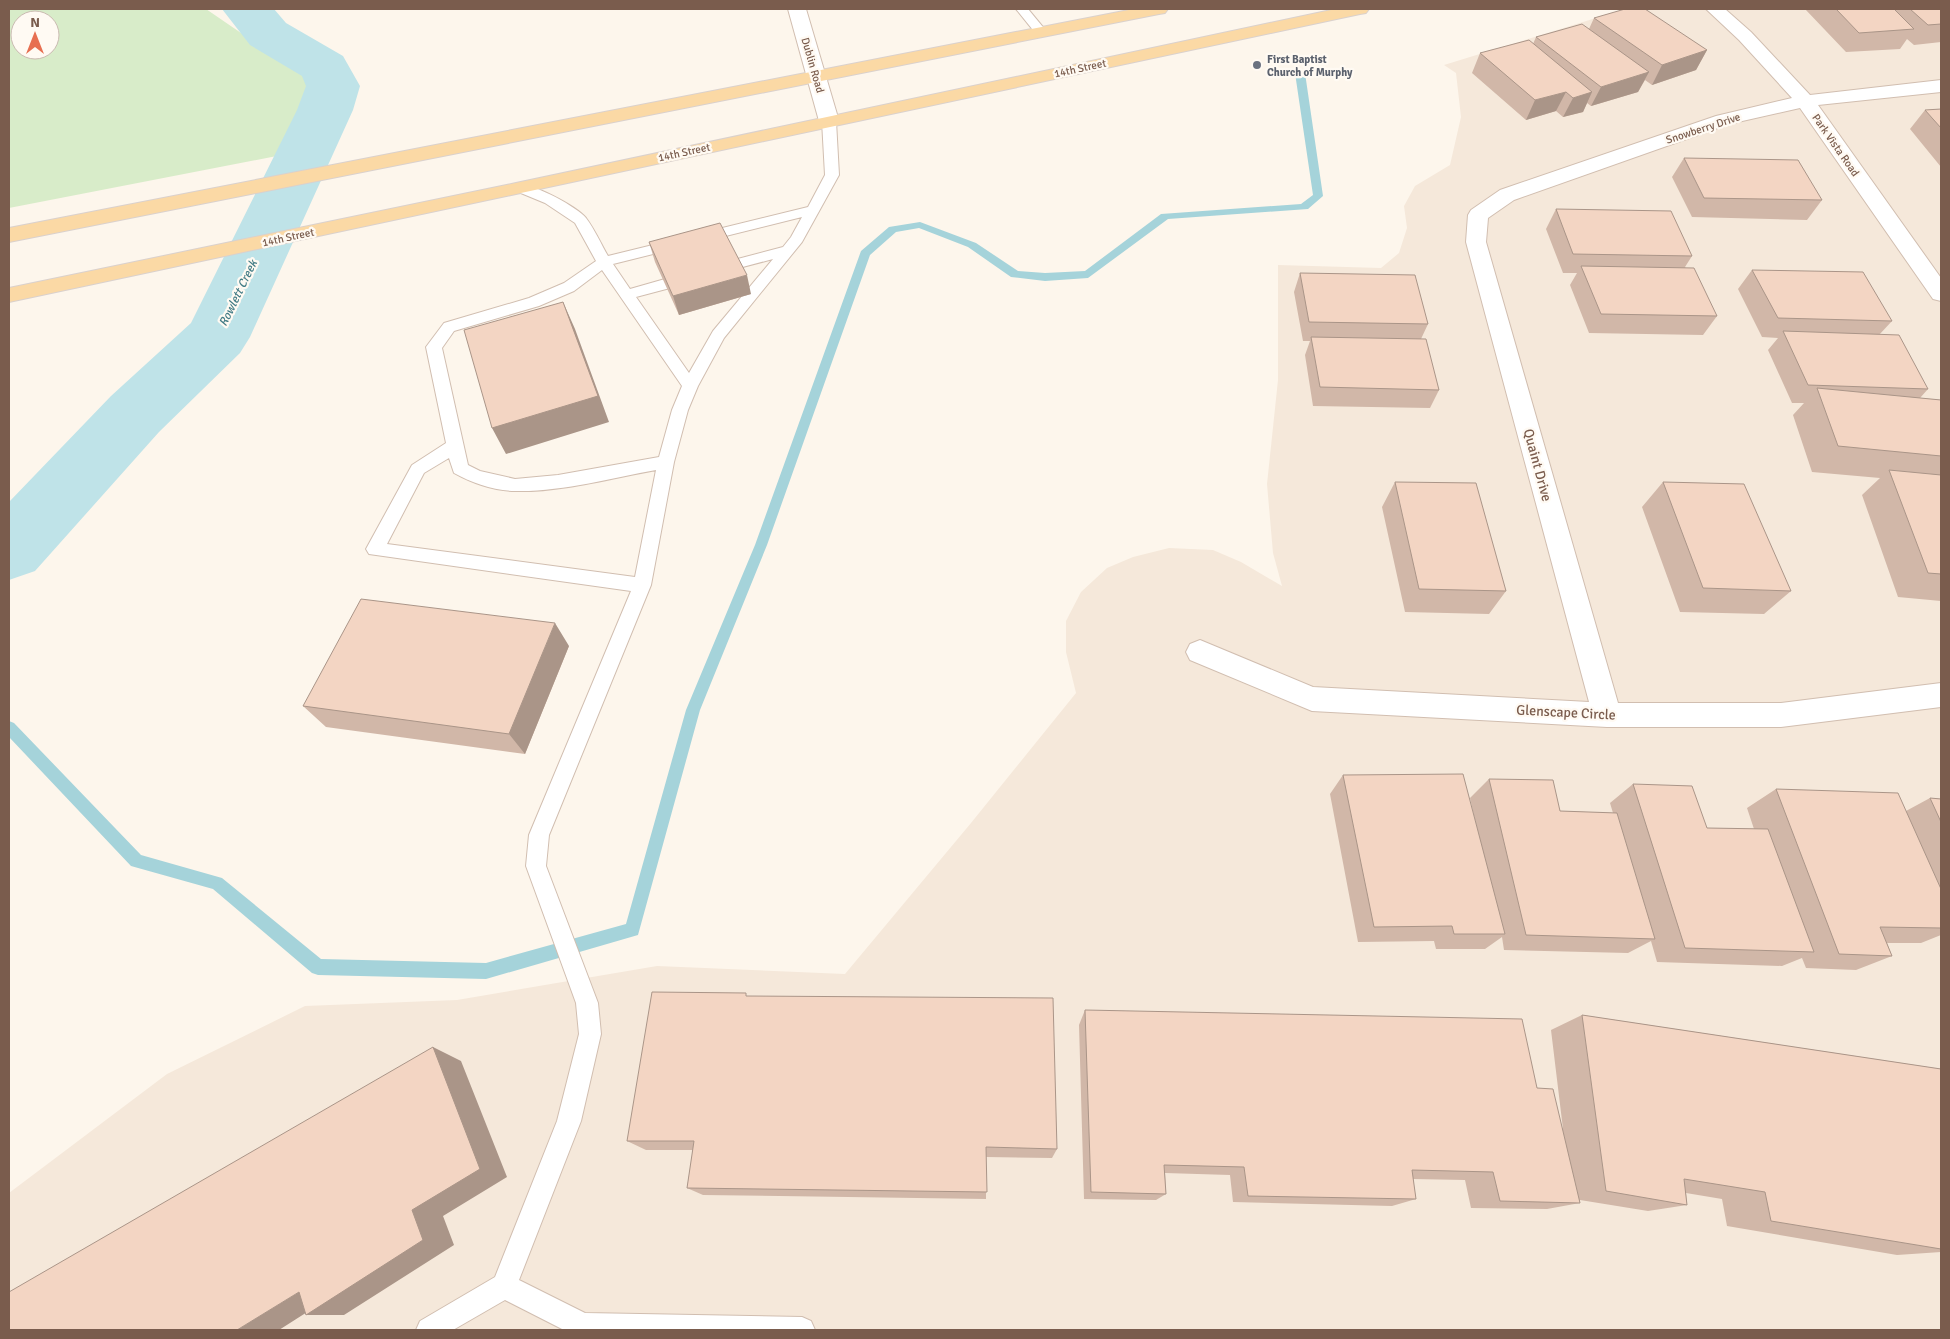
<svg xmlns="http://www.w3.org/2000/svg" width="1950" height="1339" font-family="Signika,sans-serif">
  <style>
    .residential { fill: #f5e8da }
    .green { fill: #d8ecc9; fill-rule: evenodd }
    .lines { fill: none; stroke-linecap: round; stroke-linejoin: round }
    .stream { fill: #a5d3da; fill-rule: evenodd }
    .river { fill: #bfe3e8; fill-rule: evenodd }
    .service-casing { stroke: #d1beb0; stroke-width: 2 }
    .minor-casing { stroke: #d1beb0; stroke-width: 2 }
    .primary-casing { stroke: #dad1cd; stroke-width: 2 }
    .service { fill: #fff; fill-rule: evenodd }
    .minor { fill: #fff; fill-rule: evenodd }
    .primary { fill: #fbd9a5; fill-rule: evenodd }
    .wall { fill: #d1b7a8 }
    .shaded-wall { fill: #aa9588 }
    .building { fill: #f3d5c3; stroke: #aa9588 }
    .worship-dot { fill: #6b7280; stroke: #fffaf3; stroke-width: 2 }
    .labels { text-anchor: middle; stroke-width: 4.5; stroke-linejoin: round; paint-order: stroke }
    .far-worship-label { font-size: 11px; font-weight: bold; fill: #5b616d; stroke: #fffaf3; text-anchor: start }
    .far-street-label { font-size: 11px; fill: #7a5c4d; stroke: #fffaf3 }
    .far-water-label { font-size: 12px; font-style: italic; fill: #437c86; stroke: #fffaf3 }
    .street-label { font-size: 14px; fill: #7a5c4d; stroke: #fffaf3 }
  </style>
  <rect width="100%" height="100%" fill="#fdf6ec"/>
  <path class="residential" d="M1625,9H1941V1330H9V1193L167,1074L305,1006L457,1000L657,966L845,974L971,823L1076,693L1066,652V621L1081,592L1107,568L1133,557L1169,548L1213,550L1241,562L1282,586L1273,553L1267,484L1278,380V265L1381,268L1399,253L1407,228L1404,206L1415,186L1450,165L1461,117L1456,73L1444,65Z"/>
  <path class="green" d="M9,9H206L314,83L292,153L9,208ZM20,20H50V50H20Z"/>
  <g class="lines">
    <path class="stream" d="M1300,70L1305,73L1323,196L1308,209L1168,219L1088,278L1045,281L1011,277L968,247L919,228L896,232L870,255L767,545L700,710L638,935L486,979L318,975L312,973L213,889L131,866L9,737V721L14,723L141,855L222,878L321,959L486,963L626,924L686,710L755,545L861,251L889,227L920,222L976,243L1018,271L1045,273L1085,271L1161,214L1301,204L1313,195L1295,73Z"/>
    <path class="river" d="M222,9H274L286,23L343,56L360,86L353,110L250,337L240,353L159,432L35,571L9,580V502L111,396L191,323L297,110L306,86L302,76L250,45Z"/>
    <defs>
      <path id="service" d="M1016,9H1028L1047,32L1045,35H1037Z
        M829,117L836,121L839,175L802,242L724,338L698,386L688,410L674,462L651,585L549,835L546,866L598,1003L601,1034L581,1121L519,1280L585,1313L802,1317L811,1321L815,1330H564L505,1300L453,1330H416L420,1321L495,1277L557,1121L579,1034L576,1003L526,866L529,835L631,591L369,554L366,549L412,465L446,443L426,347L444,323L529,298L564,283L596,261L575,223L545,203L516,191L514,188L516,185C530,181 577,207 586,218C595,230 601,244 608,256L808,207L825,175L822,121ZM802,217L791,237L783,247L730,261L728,264L730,267L735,269L773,259L713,331L689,373L636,297L670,288L672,284L670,280L665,279L630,289L613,264ZM602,270L682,386L672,410L659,457L558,475L515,479L480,471L468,465L442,348L454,331L539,306L574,291ZM449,458L454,473C472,483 495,491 516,491C561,492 612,478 656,470L635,577L387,544L424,473Z"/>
      <path id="minor" d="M788,9H806L839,121L836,125L829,127L822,125L819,121Z
        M1706,9H1725L1751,32L1810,95L1941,80V92L1818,105L1941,278V301L1933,299L1800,108L1729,124L1514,200L1488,218L1486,242L1618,703H1781L1941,683V707L1781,727H1607L1312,711L1190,660L1186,652L1190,644L1200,640L1313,687L1589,702L1466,242L1468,215L1471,210L1500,190L1716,116L1792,98L1739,40Z"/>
      <path id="primary" d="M1134,9H1168L1165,13L1159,14L9,242V228Z
        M1336,9H1369L1366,13L1360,14L9,302V288L516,183Z"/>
    </defs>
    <use href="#service" class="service-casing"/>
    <use href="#minor" class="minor-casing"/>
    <use href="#primary" class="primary-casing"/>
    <use href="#service" class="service"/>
    <use href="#minor" class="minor"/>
    <use href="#primary" class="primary"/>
  </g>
  <path class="wall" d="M1805,9H1941V42L1914,45L1907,39L1900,49L1846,52Z
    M1594,18L1707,50L1696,70L1652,85L1645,80L1638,92L1591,106L1587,103L1583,112L1563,117L1556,111L1526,120L1472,73L1480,53L1533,44L1536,37L1589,29Z
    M1941,109V167L1910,129L1925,110Z
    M1684,158L1822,200L1807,220L1692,217L1672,177Z
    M1556,209L1692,256L1685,267L1717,316L1703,335L1589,333L1570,285L1577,273H1563L1546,229Z
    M649,242L751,294L679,315L655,262Z
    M1752,270L1892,321L1879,335L1928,389L1920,398L1941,400V601L1898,597L1862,495L1880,478L1812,472L1793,415L1804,403H1792L1768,350L1778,338L1762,337L1738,289Z
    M1300,273L1428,324L1421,339L1439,390L1430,408L1313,406L1305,355L1310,341H1303L1294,292Z
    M1395,482L1506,591L1489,614L1405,612L1382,507Z
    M1663,482L1791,591L1764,614L1680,612L1642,507Z
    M569,646L525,754L326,727L303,706Z
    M1343,775L1477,829L1470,798L1489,779L1560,811L1613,813L1610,803L1633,784L1707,828L1754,829L1747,808L1776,789L1906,811L1930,798L1941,799V935L1921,943H1887L1892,956L1856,970L1806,968L1802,958L1782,966L1657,962L1651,941L1628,953L1504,950L1502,937L1485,949H1436L1434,941L1358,942L1330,794Z
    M748,996L1057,1149L1052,1158L986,1157V1199L703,1195L687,1188L693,1150H646L627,1141Z
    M1085,1010L1537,1088L1563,1129L1551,1030L1582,1015L1941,1069V1252L1897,1255L1727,1226L1722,1199L1686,1193L1687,1205L1648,1211L1580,1200V1203L1547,1209L1471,1208L1465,1180L1413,1179L1416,1199L1392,1206L1233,1202L1230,1175L1165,1173L1166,1194L1156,1200L1084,1199L1079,1025Z"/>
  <path class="shaded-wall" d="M1707,50L1696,70L1652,85L1662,65Z
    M1649,72L1638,92L1591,106L1601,87Z
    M1566,92L1556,111L1526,120L1535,100Z
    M1592,92L1583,112L1563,117L1573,98Z
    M747,275L751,294L679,315L673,296Z
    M563,302L575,329L609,422L506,454L492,428Z
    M555,623L569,646L525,754L509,734Z
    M433,1047L461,1061L507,1177L443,1216L454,1245L344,1315H306L412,1210Z
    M299,1292L337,1293L279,1330H237Z"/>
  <path class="building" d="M1625,9H1645L1707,50L1662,65L1594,18Z
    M1836,9H1894L1914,29L1859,33Z
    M1910,9H1941V24L1928,25Z
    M1582,24L1649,72L1601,87L1536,37Z
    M1529,40L1592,92L1573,98L1566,92L1535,100L1480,53Z
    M1941,109V128L1925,110Z
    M1684,158L1798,160L1822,200L1704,198Z
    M1556,209L1671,211L1692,256L1573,254Z
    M720,223L747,275L673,296L649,242Z
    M1581,266L1694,268L1717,316L1601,314Z
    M1752,270L1863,272L1892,321L1778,318Z
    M1300,273L1415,275L1428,324L1309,322Z
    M563,302L598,396L492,428L464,330Z
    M1783,331L1899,335L1928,389L1808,385Z
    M1311,337L1426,339L1439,390L1320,387Z
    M1817,388L1941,400V456L1838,446Z
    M1889,470L1941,475V574L1928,573Z
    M1395,482L1476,483L1506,591L1419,589Z
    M1663,482L1744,484L1791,591L1703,588Z
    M361,599L555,623L509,734L303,706Z
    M1463,774L1505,934H1454L1452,926L1374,927L1343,775Z
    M1489,779L1553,780L1560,811L1617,813L1655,939L1526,935Z
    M1633,784L1692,786L1707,828L1768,829L1814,952L1685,948Z
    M1776,789L1898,793L1941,889V928L1880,927L1892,956L1839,954Z
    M1930,798L1941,799V822Z
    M652,992L746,993V996L1053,998L1057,1149L986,1147L987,1192L687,1188L694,1141H627Z
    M1085,1010L1522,1019L1537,1088L1553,1089L1580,1203L1500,1201L1493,1172L1412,1170L1416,1199L1248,1196L1244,1167L1164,1165L1166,1194L1091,1192Z
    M1582,1015L1941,1069V1249L1771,1221L1765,1192L1684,1179L1687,1205L1606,1191Z
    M433,1047L480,1169L412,1210L423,1240L306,1315L299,1292L237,1330H9V1292Z"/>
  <circle class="worship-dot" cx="1257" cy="65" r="5"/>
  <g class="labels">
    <g class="far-worship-label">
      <text x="1267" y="63">First Baptist<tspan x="1267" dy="13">Church of Murphy</tspan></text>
    </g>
    <g class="far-street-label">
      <text transform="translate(813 65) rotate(74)" y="4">Dublin Road</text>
      <text transform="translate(1080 68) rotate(-12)" y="4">14th Street</text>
      <text transform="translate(1703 128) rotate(-18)" y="4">Snowberry Drive</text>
      <text transform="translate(1836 145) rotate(55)" y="4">Park Vista Road</text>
      <text transform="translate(684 152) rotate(-12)" y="4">14th Street</text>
      <text transform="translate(288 237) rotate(-12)" y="4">14th Street</text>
    </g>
    <g class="far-water-label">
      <text transform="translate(238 293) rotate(-64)" y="4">Rowlett Creek</text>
    </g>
    <g class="street-label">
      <text transform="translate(1538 465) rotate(75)" y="5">Quaint Drive</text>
      <text transform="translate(1566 712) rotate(3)" y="5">Glenscape Circle</text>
    </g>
  </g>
  <rect width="1950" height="1339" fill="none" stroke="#7a5c4d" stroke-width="20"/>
  <g transform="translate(35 35)"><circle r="24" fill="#fffaf3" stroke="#cabbb1"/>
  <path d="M0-4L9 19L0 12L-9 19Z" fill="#e76f51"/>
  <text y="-8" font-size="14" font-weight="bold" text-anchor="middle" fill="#7a5c4d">N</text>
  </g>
</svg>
